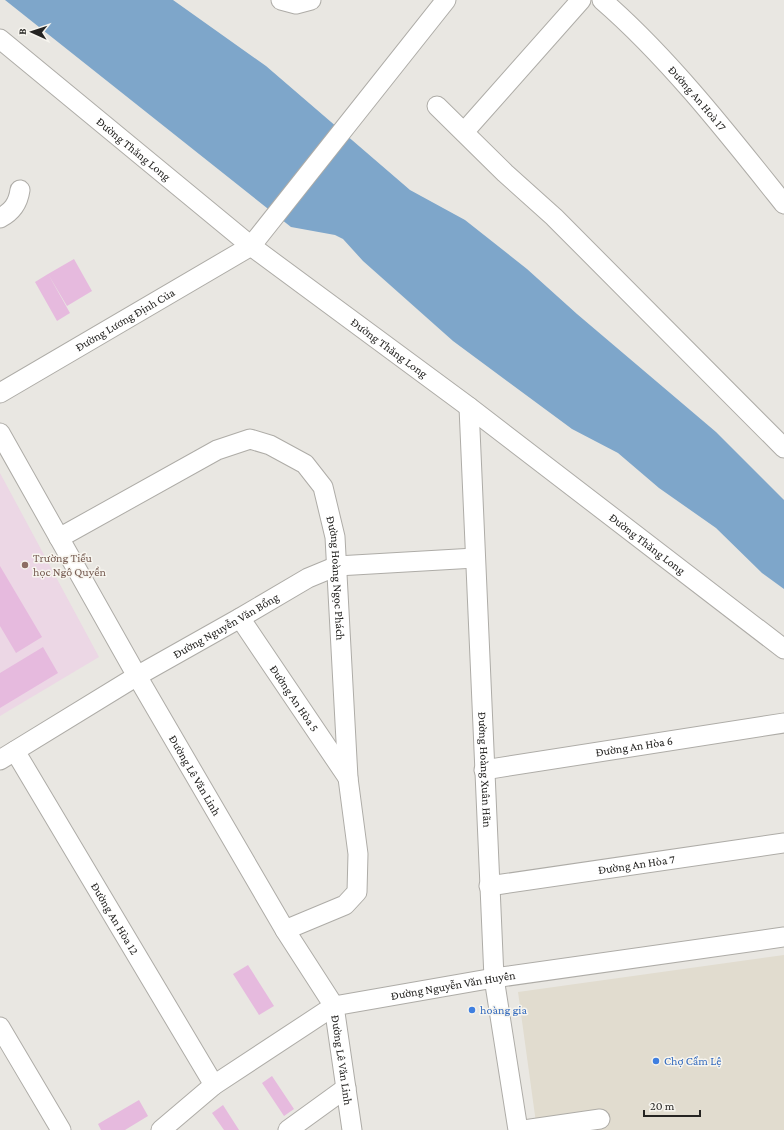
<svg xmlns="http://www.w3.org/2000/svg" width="784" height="1130" font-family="'Crimson Pro',serif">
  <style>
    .built { fill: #e1dccf }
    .education { fill: #ecd7e5 }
    .water { fill: #7ea6ca }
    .building { fill: #e6bade }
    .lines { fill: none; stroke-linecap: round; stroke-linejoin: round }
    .minor-casing { stroke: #aeaca7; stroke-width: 21 }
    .minor { stroke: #fff; stroke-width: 19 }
    .education-dot { fill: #8d6e63; stroke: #f7f5ef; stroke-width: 1.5 }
    .shop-dot { fill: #3f7fe0; stroke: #f7f5ef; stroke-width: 1.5 }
    .labels { text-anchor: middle; stroke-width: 3; stroke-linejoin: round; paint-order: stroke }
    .street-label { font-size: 12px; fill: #252422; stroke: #f7f5ef }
    .education-label { font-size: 12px; fill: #785e54; stroke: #f7f5ef; text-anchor: start }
    .shop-label { font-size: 12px; fill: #366cbe; stroke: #f7f5ef; text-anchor: start }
  </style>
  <rect width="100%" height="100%" fill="#e9e7e2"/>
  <path class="built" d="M784,955V1130H537L518,992Z"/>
  <path class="education" d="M0,473L99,657L0,716Z"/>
  <path class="water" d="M5,0H173L266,66L410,190L465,220L527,269L577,314L716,432L784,500V589L762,573L716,528L659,488L618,453L572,429L453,341L363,261L343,239L335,235L291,227Z"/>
  <path class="building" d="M74,259L92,291L67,306L48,274Z
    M48,274L70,313L57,321L35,282Z
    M0,566L42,637L16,653L0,626Z
    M43,647L58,673L0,708V673Z
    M248,965L274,1006L259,1015L233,974Z
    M272,1076L294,1109L284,1116L262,1083Z
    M139,1100L148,1116L125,1130H101L98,1124Z
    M223,1105L239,1130H224L212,1113Z"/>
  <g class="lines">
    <defs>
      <g id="minor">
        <path d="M281,0L296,4L311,0"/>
        <path id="s1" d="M602,0C668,57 729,135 784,204"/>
        <path id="s2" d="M0,39L251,246L469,407L784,649"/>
        <path d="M437,106L505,173L554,217L784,448"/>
        <path d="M464,132L581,0"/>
        <path d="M0,218C12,212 18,204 20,190"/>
        <path id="s3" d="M0,393L251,246L446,0"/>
        <path id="s4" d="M469,407L494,978L518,1130"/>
        <path id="s5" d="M0,433L137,676L285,930L334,1006L352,1130"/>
        <path id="s6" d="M59,538L217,450L250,439L270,445L305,464L323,487L335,537L348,778L358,854L357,892L345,905L285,930"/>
        <path id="s7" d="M240,618L348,778"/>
        <path id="s8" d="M15,751L214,1085"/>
        <path id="s9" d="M0,760L137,676L240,618L308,578L337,566L475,558"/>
        <path id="s10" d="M484,770L784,723"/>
        <path id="s11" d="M489,886L784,843"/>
        <path d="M0,1027L61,1130"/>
        <path id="s12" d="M161,1130L214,1085L334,1006L494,978L784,937"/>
        <path d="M288,1130L346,1088"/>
        <path d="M524,1130L600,1119"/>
      </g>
    </defs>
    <use href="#minor" class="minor-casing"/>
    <use href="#minor" class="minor"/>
  </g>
  <circle class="education-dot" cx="25" cy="565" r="4"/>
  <g class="shop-dot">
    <circle cx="472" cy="1010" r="4"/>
    <circle cx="656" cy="1061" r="4"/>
  </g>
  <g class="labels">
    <g class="street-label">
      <text dy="4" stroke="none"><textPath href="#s1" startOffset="137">Đường An Hoà 17</textPath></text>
      <text dy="4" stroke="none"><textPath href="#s2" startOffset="173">Đường Thăng Long</textPath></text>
      <text dy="4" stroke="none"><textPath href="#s3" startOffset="145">Đường Lương Định Của</textPath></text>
      <text dy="4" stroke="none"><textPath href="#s2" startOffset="497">Đường Thăng Long</textPath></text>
      <text dy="4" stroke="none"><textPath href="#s2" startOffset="821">Đường Thăng Long</textPath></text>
      <text dy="4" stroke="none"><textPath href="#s6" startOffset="398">Đường Hoàng Ngọc Phách</textPath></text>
      <text dy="4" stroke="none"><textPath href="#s9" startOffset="263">Đường Nguyễn Văn Bổng</textPath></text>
      <text dy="4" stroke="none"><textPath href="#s7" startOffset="97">Đường An Hòa 5</textPath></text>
      <text dy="4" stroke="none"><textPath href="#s10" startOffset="152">Đường An Hòa 6</textPath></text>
      <text dy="4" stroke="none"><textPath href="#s4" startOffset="363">Đường Hoàng Xuân Hãn</textPath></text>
      <text dy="4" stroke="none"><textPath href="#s5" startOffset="394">Đường Lê Văn Linh</textPath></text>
      <text dy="4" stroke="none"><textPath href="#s11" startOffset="149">Đường An Hòa 7</textPath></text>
      <text dy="4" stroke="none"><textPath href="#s8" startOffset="195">Đường An Hòa 12</textPath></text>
      <text dy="4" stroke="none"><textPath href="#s12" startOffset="334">Đường Nguyễn Văn Huyên</textPath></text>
      <text dy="4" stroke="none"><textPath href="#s5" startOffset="718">Đường Lê Văn Linh</textPath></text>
    </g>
    <g class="education-label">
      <text x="33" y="562">Trường Tiểu<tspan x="33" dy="14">học Ngô Quyền</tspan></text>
    </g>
    <g class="shop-label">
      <text x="480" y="1014">hoàng gia</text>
      <text x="664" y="1065">Chợ Cẩm Lệ</text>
    </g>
  </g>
  <g transform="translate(32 32) rotate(273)" stroke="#f7f5ef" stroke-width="3" paint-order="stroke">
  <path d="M0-3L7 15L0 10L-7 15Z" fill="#252422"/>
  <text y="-6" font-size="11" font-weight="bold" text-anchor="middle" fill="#252422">B</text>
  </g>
  <path d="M644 1110v6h56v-6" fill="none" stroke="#252422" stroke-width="2"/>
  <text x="650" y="1110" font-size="12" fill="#252422" stroke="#f7f5ef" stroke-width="3" paint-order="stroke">20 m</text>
</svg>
